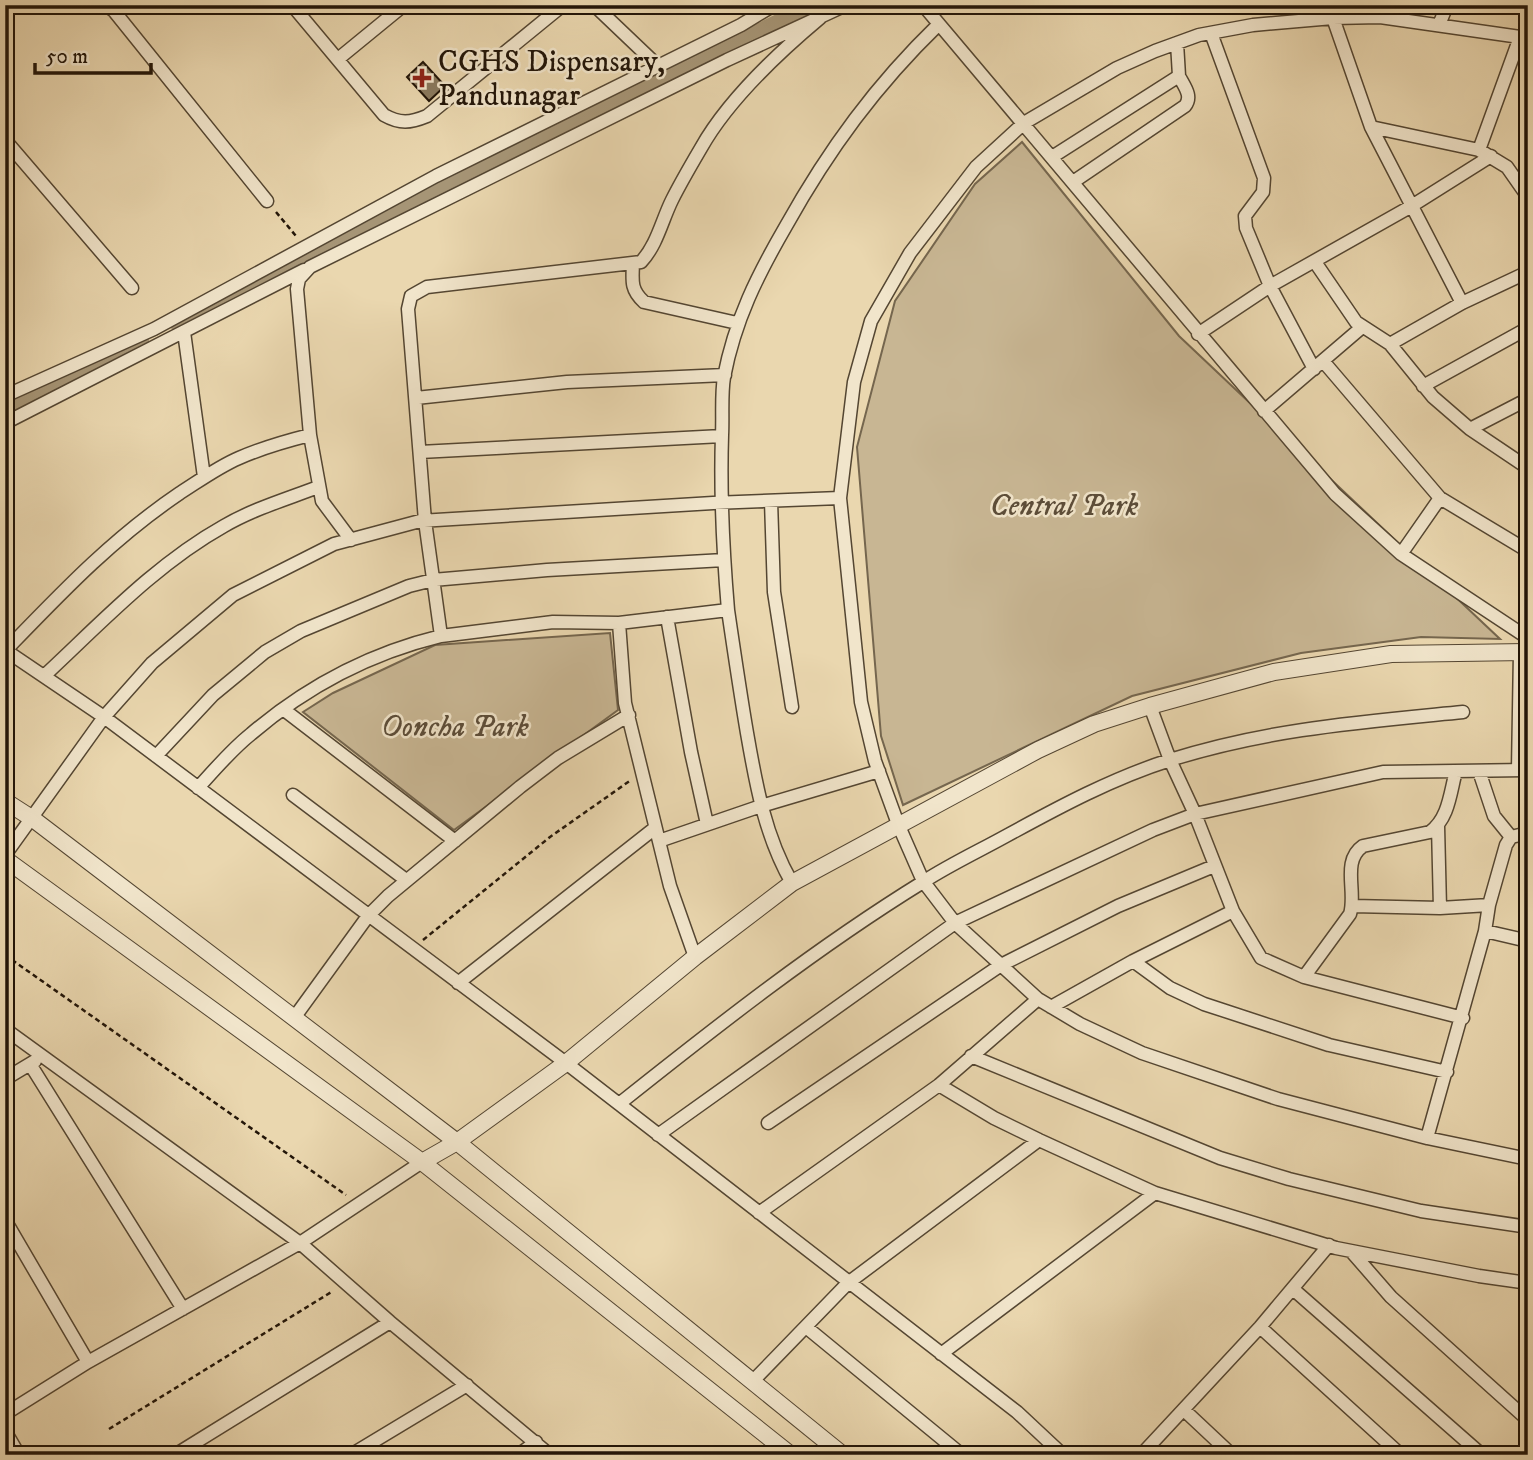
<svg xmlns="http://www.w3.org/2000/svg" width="1533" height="1460" font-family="'IM FELL DW Pica',serif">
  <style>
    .green { fill: #c8b693; stroke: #75664e; stroke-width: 2 }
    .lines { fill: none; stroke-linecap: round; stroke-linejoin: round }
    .canal { stroke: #a69576; stroke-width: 16 }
    .building { fill: #8a7a5f; stroke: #221508; stroke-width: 2 }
    .minor-casing { stroke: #544632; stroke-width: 15 }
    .tertiary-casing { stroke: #544632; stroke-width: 18 }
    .path { stroke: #221508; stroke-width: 2.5; stroke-dasharray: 5 3.5; stroke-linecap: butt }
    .minor { stroke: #f1e5cb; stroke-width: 12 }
    .tertiary { stroke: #f1e5cb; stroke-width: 16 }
    .poi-dot { fill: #8f2418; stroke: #f1e5cb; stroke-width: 2.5 }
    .labels { text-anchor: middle; stroke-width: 5; stroke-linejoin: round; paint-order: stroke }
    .poi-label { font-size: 30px; fill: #221508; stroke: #f1e5cb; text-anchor: start }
    .park-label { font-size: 30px; font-style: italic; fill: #5c4d39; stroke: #f1e5cb }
  </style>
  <rect width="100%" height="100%" fill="#ead7af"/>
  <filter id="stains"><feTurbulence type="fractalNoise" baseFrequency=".00286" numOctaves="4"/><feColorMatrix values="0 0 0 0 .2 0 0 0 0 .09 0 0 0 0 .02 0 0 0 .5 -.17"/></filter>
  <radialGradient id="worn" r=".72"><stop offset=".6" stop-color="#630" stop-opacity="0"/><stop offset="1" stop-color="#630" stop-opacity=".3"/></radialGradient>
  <path class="green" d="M1022,142L1179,336L1500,639L1421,637L1301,653L1132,696L903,805L881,736L857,447L895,301L975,184Z
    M610,633L618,710L454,830L303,712L333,693L435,645Z"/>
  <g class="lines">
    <path class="canal" d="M177,323L658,80L814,5
      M5,406L141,341"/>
  </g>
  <path class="building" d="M423,62L445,86L429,101L407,77Z"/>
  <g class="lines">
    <defs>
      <path id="minor" d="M106,5L114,11L267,201
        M292,5L384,115C400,124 410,123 427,116L563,5
        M594,5L658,66
        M746,5L757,15
        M923,5L1335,494L1401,554L1528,638
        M1335,5L1333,18L1371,127L1462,303
        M1439,25L1447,5
        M1211,33L1264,178L1263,192L1245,216L1246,228L1270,286L1314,369
        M1520,37L1479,150L1507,167L1528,197
        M1528,43L1520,37L1380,17L1333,18L1253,25L1199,35L1155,51L1117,68L1024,123L976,167L910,253L871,321L854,382L840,498L861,702L875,761L898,824L923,881L955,923L1038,999L1080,1024L1142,1053L1278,1099L1427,1138L1528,1159
        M338,59L404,5
        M1371,127L1479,150
        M5,140L132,288
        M1052,157L1179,76L1177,43
        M1073,182L1185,106C1193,96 1184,86 1179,76
        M1315,262L1356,322L1390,344
        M633,264C632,282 631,290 644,302L737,323
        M1528,272L1462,303L1390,344L1433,397L1470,429L1528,468
        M184,332L204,477
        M1198,334L1270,286L1410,207L1491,156
        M1323,361L1440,498
        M1423,386L1528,328
        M5,396L154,329L436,176L741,25L774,5
        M416,398L567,382L725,375
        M1264,411L1361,328
        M5,423L304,270
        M1470,429L1528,399
        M310,435L297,289L299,279L310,267L727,60L846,5
        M420,452L722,436
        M771,501L774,592L792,707
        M1401,554L1440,498L1528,551
        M728,610C734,651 740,692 747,733C756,785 765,836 792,883
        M667,617L691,752L707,824
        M619,623L553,622L441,636L425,521L408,309L411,296L427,287L641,262C657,245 662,220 672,200C681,182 691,165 701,148C728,100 777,54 820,18
        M5,650L104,717L566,1063L1017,1412L1063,1455
        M6,650C62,592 112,539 180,493C199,481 218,467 239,458C262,448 286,441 310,435L322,501L351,540
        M44,676C101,623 156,564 224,526C253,509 287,499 318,487
        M1150,706L1170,760L1195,814L1233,911L1261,958L1304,977L1463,1018
        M283,709L455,841
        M156,756L213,695L265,652L301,631L409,586L433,580L547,570L724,560
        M1518,770L1520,652
        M1479,771L1494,816L1511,837
        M198,788C215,769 231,750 251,734C306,687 371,653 441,636
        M293,795L406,880
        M1438,826L1440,908
        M659,841L761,806L879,771
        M5,855L104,717L152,663L233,595L334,544L420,521L713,503L840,498
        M1353,906L1440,908L1489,905
        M1485,931L1489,905L1506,845L1511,837L1528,833
        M695,957L670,886L625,703L619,623L728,610C723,551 720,494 722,435C723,416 721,395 724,377C735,320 757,276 786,226C829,149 876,85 939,24
        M1133,961L1170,988L1204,1004L1329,1045L1447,1072
        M1304,977L1350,914C1357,892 1341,861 1363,846L1430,832C1449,818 1450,793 1456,771
        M458,983L655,828
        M1051,1007L1133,961L1233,911
        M294,1018L368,916L388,896L520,787L558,758L629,715
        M5,1029L300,1243L390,1322L550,1455
        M971,1056L1220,1158L1289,1179L1421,1211L1528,1227
        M30,1064L183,1309
        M5,1079L35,1061
        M939,1085L1038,999
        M619,1104C717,1026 816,948 923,882C949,865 979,851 1006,836C1059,807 1113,778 1170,760C1267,729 1362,722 1463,712
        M768,1123L1001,965L1118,906L1214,866
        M658,1135L955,923L1153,830L1195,814L1383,772L1528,770
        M1427,1138L1485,931L1528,941
        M759,1213L939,1085L994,1118L1039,1140L1155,1193L1336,1248L1479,1276L1528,1283
        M5,1220L88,1362
        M1351,1251L1391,1297L1528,1420
        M1293,1289L1482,1455
        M806,1327L962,1455
        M1260,1327L1401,1455
        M941,1354L1155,1193
        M753,1381L848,1283L1039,1140
        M1184,1410L1232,1455
        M5,1414L88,1362L300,1243L422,1162
        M5,1431L19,1455
        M175,1455L390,1322
        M351,1455L467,1385
        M518,1455L536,1442
        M1141,1455L1260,1327L1329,1245"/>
      <path id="tertiary" d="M5,801L33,819L457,1142L843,1455
        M5,859L422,1162L791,1455
        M422,1162L457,1142L566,1063L695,957L792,883L1038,750L1094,724L1150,706L1274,672L1391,654L1528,652"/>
    </defs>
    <use href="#minor" class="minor-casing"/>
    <use href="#tertiary" class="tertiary-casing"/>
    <path class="path" d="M276,212L296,236
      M423,940L550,837L631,780
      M5,955L346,1195
      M109,1429L333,1291"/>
    <use href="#minor" class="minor"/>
    <use href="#tertiary" class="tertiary"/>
  </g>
  <path class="poi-dot" d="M418.5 67.5h7v7h7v7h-7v7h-7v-7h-7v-7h7z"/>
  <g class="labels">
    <g class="poi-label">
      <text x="438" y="71">CGHS Dispensary,<tspan x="438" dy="34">Pandunagar</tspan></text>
    </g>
    <g class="park-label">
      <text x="1064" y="515">Central Park</text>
      <text x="455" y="736">Ooncha Park</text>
    </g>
  </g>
  <rect width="1533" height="1460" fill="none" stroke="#ead7af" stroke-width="28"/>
  <rect x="7" y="7" width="1519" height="1446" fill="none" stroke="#221508" stroke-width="3.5"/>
  <rect x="14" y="14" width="1505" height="1432" fill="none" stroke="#221508" stroke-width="2"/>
  <path d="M35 63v10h116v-10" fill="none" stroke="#221508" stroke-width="3.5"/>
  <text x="46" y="63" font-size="21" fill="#221508" stroke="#f1e5cb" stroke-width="5" paint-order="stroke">50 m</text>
  <rect width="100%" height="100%" filter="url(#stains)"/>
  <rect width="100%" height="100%" fill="url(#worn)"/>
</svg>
